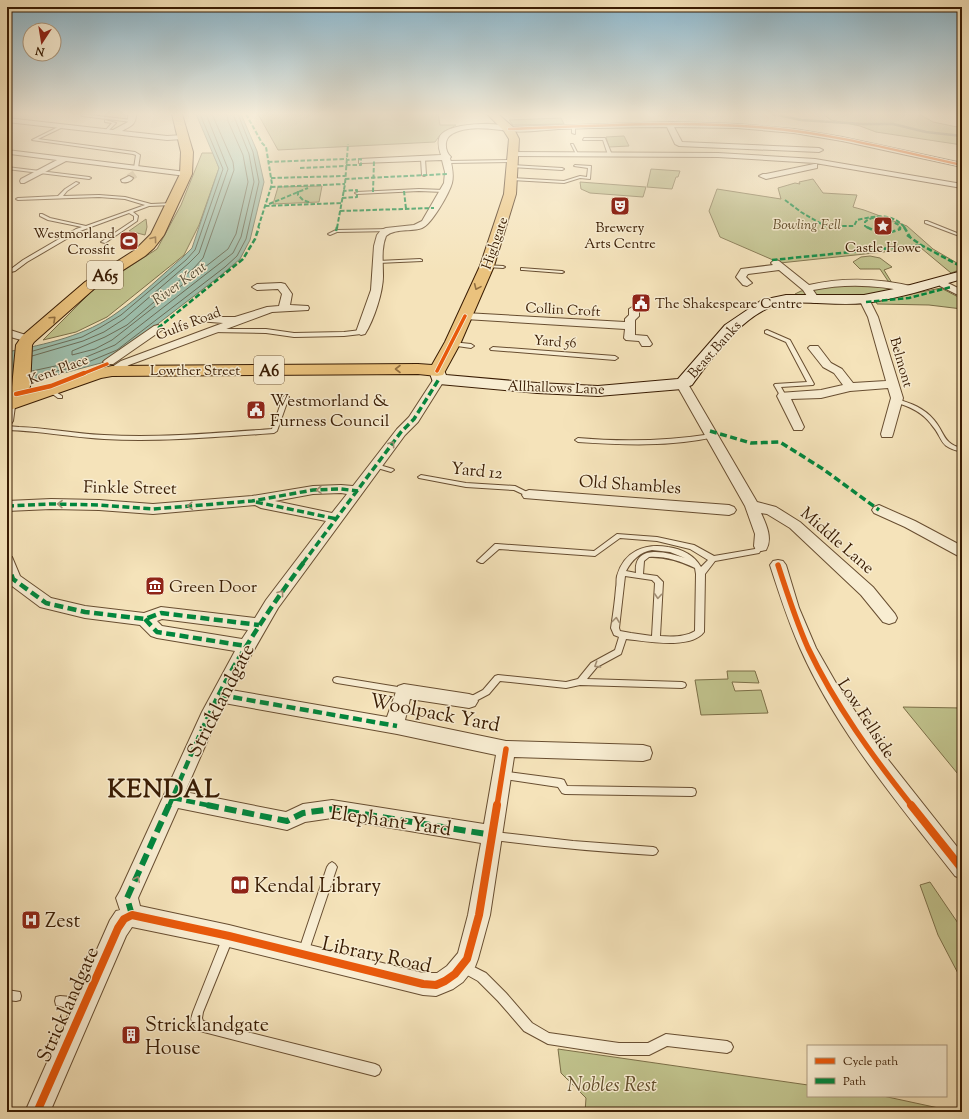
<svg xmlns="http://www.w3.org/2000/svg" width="969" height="1119" font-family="'Sorts Mill Goudy',serif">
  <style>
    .green { fill: #c0c28c; stroke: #7c6f48 }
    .water { fill: #9dbeac; stroke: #757d68 }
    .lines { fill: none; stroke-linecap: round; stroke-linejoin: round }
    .shore { stroke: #6b6d58; stroke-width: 1 }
    .stream { stroke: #757d68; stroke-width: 2.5 }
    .street-tunnel { stroke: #cfbb95; stroke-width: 8; stroke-dasharray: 8 4; stroke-linecap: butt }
    .lane-casing { stroke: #684e31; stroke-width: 2 }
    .street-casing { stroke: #684e31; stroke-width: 2 }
    .secondary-casing { stroke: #391c03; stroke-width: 2 }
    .highway-casing { stroke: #391c03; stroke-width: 2 }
    .lane { fill: #f8edd2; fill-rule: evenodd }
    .street { fill: #f8edd2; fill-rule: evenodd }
    .secondary { fill: #f8edd2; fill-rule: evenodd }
    .highway { fill: #eac27d; fill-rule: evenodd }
    .quiet-far4 { stroke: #00873e; stroke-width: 2; stroke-dasharray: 4.5 2; stroke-linecap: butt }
    .quiet-far3 { stroke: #00873e; stroke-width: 2.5; stroke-dasharray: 5.5 2.5; stroke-linecap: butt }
    .quiet-far2 { stroke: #00873e; stroke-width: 3.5; stroke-dasharray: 7 3.5; stroke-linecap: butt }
    .quiet-far1 { stroke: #00873e; stroke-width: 4.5; stroke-dasharray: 9 4.5; stroke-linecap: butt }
    .quiet { stroke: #00873e; stroke-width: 6; stroke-dasharray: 12 6; stroke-linecap: butt }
    .cycleway-far4-casing { stroke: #f8edd2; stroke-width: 4 }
    .cycleway-far3-casing { stroke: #f8edd2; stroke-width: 5 }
    .cycleway-far2-casing { stroke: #f8edd2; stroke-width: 6 }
    .cycleway-far1-casing { stroke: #f8edd2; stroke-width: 8 }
    .cycleway-casing { stroke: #f8edd2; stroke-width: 10 }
    .cycleway-far4 { stroke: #e8590c; stroke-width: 2.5 }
    .cycleway-far3 { stroke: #e8590c; stroke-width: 3.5 }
    .cycleway-far2 { stroke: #e8590c; stroke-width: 4.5 }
    .cycleway-far1 { stroke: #e8590c; stroke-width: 5.5 }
    .cycleway { stroke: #e8590c; stroke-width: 8 }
    .oneway { stroke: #926f40 }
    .oneway2 { stroke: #a28f75 }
    .labels { text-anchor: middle; stroke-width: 3; stroke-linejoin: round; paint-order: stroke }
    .far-park-label { font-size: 14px; font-style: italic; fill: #624e2c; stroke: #f8edd2 }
    .far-poi-label { font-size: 14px; fill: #391c03; stroke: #f8edd2 }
    .far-street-label { font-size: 14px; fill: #391c03; stroke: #f8edd2 }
    .far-water-label { font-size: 15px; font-style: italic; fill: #574d36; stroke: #f8edd2 }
    .shield { fill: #f8edd2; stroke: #725b41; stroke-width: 1 }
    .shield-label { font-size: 16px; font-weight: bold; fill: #391c03 }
    .poi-label { font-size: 17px; fill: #391c03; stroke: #f8edd2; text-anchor: start }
    .street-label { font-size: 17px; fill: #391c03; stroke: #f8edd2 }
    .near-street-label { font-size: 20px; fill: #391c03; stroke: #f8edd2 }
    .near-poi-label { font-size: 20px; fill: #391c03; stroke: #f8edd2; text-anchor: start }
    .near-park-label { font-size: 20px; font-style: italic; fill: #624e2c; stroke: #f8edd2 }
    .near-district-label { font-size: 25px; font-weight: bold; letter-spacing: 1px; fill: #391c03; stroke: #f8edd2 }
  </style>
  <rect width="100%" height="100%" fill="#f5e3ba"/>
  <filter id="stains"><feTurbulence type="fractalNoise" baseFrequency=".005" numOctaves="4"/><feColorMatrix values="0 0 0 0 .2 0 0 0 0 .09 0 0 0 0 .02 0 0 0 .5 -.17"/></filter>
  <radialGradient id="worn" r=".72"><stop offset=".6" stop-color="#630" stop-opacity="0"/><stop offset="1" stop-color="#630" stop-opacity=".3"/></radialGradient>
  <path class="green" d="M258,114H438L440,125H456L440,135L435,142L278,150Z
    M823,114H919L933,122L962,128V145L876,132L860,126L831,120Z
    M561,118L564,124L516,125H513L509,120Z
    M624,136L629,146L609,147L606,137Z
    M202,153H213L219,168L199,225L184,255L107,317L76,332L43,340L92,291L157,249L181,205Z
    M651,169L680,171L678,177H676L672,189L647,187Z
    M813,179L823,193L857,195L853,207L864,210L907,226L933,249L962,266V269L951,273L921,248L780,263L720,237L709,211L717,189L781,199L778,188L795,183L800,184L799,182Z
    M580,182L646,187L643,197L590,193L581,189Z
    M322,186L319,202L273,204L278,187Z
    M146,219L147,227L145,235L129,231Z
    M870,256L880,258L892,267L884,270L892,283L888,281L880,269H860L853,262L861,257Z
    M847,284L873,285L898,288L867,295L794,296L795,294L801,291Z
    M941,288L962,299V309L929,305L877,304L876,301Z
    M727,671H755L759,683L732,682L735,691L761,690L768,713L701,715L695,680L728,679Z
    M903,707L962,708V779Z
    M930,882L962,929V981L938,935L920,885Z
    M558,1049L808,1085V1096H883L957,1112H585L586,1098L561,1073Z"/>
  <path class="water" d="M196,114H241L257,151L264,182L250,240L240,259L220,276L120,353L101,363L49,377L7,384V352C46,344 86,336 118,312C141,296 162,275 183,257L192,248L219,168Z"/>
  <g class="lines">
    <path class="shore" d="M212,114L233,162L234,170L203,258L194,268L127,325L105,337L72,351V355L95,349L112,340L228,249L236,234L248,182L243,155L228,121L227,114
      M33,351L82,337L101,327L121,315L186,260L195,250L223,169L200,114
      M32,356L83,341L104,332L124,319L189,263L199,253L228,169L206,114
      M32,371L74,362L115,345L233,253L241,237L254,182L249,154L233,114
      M32,376L76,367L117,350L225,267L237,256L246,239L259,182L253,152L238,114"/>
    <path class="stream" d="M773,114L801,120L863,124H893L926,132L962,136"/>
    <path class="street-tunnel" d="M129,178L135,174"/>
    <defs>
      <path id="lane" d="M81,114L132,120L134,121L132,122L82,116Z
        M105,120L116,123L107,132L105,131L112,123L105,122Z
        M62,125L65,126L38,139L135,152L140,155L138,168L136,169L134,168L136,155L133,154L32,140Z
        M572,126L575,127V134L572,133Z
        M584,138H605L612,155L610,156L608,155L603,140H583Z
        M571,144H573L579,156H577Z
        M423,158L425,159L426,175L424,176L422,175L421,159Z
        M513,160L515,161L514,162L449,163L447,162L449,161Z
        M512,165L562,168L564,169L562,170L511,167V165Z
        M575,165L591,166L590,179L580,178L564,183L512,180L510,179L512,178L564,181L580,176L587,177L588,168L574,166Z
        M7,167L89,177L91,178L89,179L7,169Z
        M76,182L79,183L67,191L63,196L99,195L125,197L151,204L173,203L175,204L173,205L149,206L133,212L138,216L137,221L105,243L101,242L134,220V216L129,213L80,231L27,262L15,271L7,273V270L11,269L23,260L76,229L82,227L48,220L40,216V214H42L50,218L86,226L145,205L125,199L99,197L18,200L16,199L18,198L58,196L65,189Z
        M419,189L444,190L446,191L444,192L419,191L357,194L355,193L357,192Z
        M925,221H927L962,235V237L925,223Z
        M391,229H393V231L337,232L330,235L328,234L336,230Z
        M420,259L422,260V261L378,263L376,262L378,261Z
        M485,265L503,266L505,267L503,268L487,267L485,266Z
        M521,268L562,271L564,272L562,273L523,270H521Z
        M214,329H266L294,333L344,332L361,330L364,332L361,334L344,336L294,337L266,333L212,332L211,331Z
        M767,330L790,340L814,384L813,385L781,387L786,396L785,397H781L774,385L775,384L807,382L786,342L765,333V331Z
        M452,342L471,344L474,346L471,348L450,345L449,344Z
        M493,347L615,356L618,358L615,360L491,350L490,349Z
        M54,387L57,389L56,392L62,396V398H58L51,393V389Z
        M286,395L289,397L277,431L274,433C218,437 160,442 104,439C71,437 40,431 7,430V426L19,427C48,428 76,434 104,435C160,438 216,433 272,429L283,397Z
        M896,399C911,403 924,408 934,420C945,433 943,444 962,448V452C937,446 945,440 931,424C922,412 909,406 894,402V400Z
        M712,434L715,436L714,437C670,447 623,445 578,442L575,440L578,438C623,442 667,441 712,434Z
        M376,464L393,469L394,470L391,472L374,467L373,466Z
        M421,475L466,483L515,486L531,494L532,495L529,497L514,490L466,487L419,478L418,477Z
        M617,534L657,537L694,545L714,556L755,549L759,544H761L764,546L759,553L715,561L705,574L704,632C691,650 645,641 626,639L621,654L597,667L587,679L682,682L685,683L686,685L685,687L682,688L580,685L566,688L500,681L489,694L472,703L469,704L466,703L465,701L466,699L483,690L495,676L498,675L566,682L578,679L591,663L615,650L619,637L614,635L611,628C613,615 615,601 616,588C617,584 616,580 617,576C624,551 645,543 668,547C682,549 694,555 701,567L708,560L690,549L657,541L620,538L595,556L499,549L483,563H481L477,561L495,544H497L594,551ZM652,550L670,552L685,558C667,552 633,543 636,573L626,571C632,560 640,552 652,550ZM649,557C665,556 680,561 695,568L696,574L695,631C685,637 672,637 660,636L663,582L657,576L643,574L644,561ZM625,576L652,580L655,583L652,636L631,633L620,631L619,628Z
        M337,677L404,688L407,689L408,691L407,693L404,694L337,683L334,682L333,680L334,678Z
        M501,771L561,779L564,780L567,786L692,788L695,789L696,792L695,795L692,796L565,794L562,793L558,787L498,778L497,775L498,772Z
        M494,832L573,841L653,847L656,848L658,851L656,854L653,855C600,852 547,847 494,840L491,839L489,836L491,833Z
        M332,862L335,864L337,867L308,953L307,957L303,958L299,957L298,953L327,867L329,864Z
        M228,933L232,934L233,938L203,1012L202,1018L203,1021L375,1064L379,1066L381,1070L379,1074L375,1076L196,1030L191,1019L193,1012L224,934Z
        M464,962L486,973L506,993L532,1023L549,1033L619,1043H648L666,1034L727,1041L731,1043L733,1047L731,1051L727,1053L667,1046L649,1055H619L548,1044L524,1031L498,1001L478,981L460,971L459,967L460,963Z
        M7,990L20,992L21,996L20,1000L16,1001L7,1000Z
        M60,996L83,998L87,999L88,1003L87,1007C79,1010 64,1008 56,1005L55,1001L56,997Z"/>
      <path id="street" d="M128,114H136C136,125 131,126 122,131L167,136L183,135L187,137L183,139L167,140L7,122V118L113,130L128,122Z
        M672,122L737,124L794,129L842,137L962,163V167L842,141L794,133L737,128L674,127L682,142L819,148L823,150L819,152L679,146L675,144L667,127C631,127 594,128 558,129C543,130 523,133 509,131C492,129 468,125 452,134C444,138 444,151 451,157L450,158C452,166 454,175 452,183C449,194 431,225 422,228C411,232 395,228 386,236C381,248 383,262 383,276C383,292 374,320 365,334L361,335L356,332L371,290L374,246L377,235L381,230L386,228L414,225L422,221L444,183L445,172L442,160L362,163H359V159L441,155C439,149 437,142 440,136C449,122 497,122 511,127Z
        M7,150L186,172L190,174L186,176L66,161L24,183H21L20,181L21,179L57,160L10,154H7Z
        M511,152L718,153L815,159L962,184V188L815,163L718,157L514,156L510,154Z
        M814,164H817V168L766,179L759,176L763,174H766Z
        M129,176L133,178C131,182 126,183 122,182L121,180Z
        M776,260L779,261L809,285C845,277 879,278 915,287L916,289L911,292C878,285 846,283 813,290L820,300L815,303L811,302L803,290L779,270L748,274L746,277L752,283L747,286L743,285L736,277L741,269L773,265L771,263L773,261Z
        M944,281L962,290V297L940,286L939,284L940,282Z
        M281,283L285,284L292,294L290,305L308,306L309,308L308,310L272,312L129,365L116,373H108L106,371L121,361L223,323L198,321L197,319L198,317H235L267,307L279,306L282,294L278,289L257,290L252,287L257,284Z
        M864,296L869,299L878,317L903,398L893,434L892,437H882L881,434L891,398L888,388L850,391L821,398L791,399L804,427L802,430H794L777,396L779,393L821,390L843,385L834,373L823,367L808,348L810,346H818L831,363L842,369L853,383L886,381L868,317L859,299Z
        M634,306L639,309V316L635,320V335L647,336L652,344L650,346H642L639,341L626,340L624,338L625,329L465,319L460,316L465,313L625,322V319L629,315V309Z
        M158,325L163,328L162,330L113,364H105L103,362L105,360L154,326Z
        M7,329L32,337L34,339L28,342L7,336Z
        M439,375L443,377L445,379L418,422L405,435L278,608L231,690L387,717L398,686L404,684L469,694L475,696L478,701L475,706L469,708L410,699L405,720L506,741L643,745L650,747L652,753L650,759L643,761L514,757L490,915L478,959L475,967L463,982L453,989L436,996L423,995L229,947L132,927L126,936L50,1112H25L110,920L116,911L120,910L116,898L120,891L202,712L235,651L157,638L151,636L140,625L85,618L40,607L8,583L7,556L12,557L20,576L51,598L85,606L144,613L161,607L255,618L266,600L326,521L261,508L255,505L153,514L99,510L51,509L7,511V501L51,499L99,500L153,504L252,496L313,486L341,485L353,486L397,429L409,417L435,377ZM341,493L347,494L332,513L275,501L313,494ZM162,619L248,630L242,639L162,626L157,621ZM224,703L397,734L496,755L484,824L332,800L303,804L286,812L185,792ZM178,808L287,830L305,822L332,818L481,843L468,915L458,953L447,966L437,973H423L229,925L140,906L138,898Z
        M682,380L686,381L688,384L757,502L776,507L800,522L873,587L895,614L897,618L895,622L889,624L883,622L861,595L790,528L767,514L761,513C766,524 773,538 766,550L761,551L756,550L754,546L755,534L745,506L676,384L678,381Z
        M9,402L13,403L15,406L13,421L11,424L7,425V403Z
        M529,490L729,505L734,507L736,510L734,513L729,515L524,498L522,495L524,492Z
        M879,505L915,521L962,546V558L905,527L874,513L872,510L874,507Z
        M778,560L783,561L786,565L799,608L816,648L836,683L886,757L962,853V879L955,876C899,804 837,732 800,648C788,621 779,593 770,565L773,561Z"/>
      <path id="secondary" d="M962,271V279C930,288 898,299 865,303C839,306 812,301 786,303C748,307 713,356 692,385L682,389L598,396L537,393L439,384L433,382L429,371L431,368L437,366L443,368L446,375L537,383L598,386L678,379L725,325L762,300L786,295H864L899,288Z"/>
      <path id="highway" d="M172,114H182L193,152L192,174L164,235L154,248L145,256L95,288L34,342L32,345L30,387L25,394L91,370L112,366L418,364L432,365L445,342L480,266L504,194L509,139L504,131L487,114H498L513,127L519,139L516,194L494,266L461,342L443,375L437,376L418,374L112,376L101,378L7,411V392L12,387L16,345L22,336L85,282L135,250L151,234L180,174L181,152Z"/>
    </defs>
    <use href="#lane" class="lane-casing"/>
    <use href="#street" class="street-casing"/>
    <use href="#secondary" class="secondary-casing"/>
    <use href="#highway" class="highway-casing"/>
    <use href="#lane" class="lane"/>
    <use href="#street" class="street"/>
    <use href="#secondary" class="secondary"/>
    <use href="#highway" class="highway"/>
    <path class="quiet-far4" d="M246,114L262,143L266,147L272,184L258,228
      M268,162L347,159
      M346,165H361V159L347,160
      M300,168L346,166
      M271,178L345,176
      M345,179L448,174
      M271,187L345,184
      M298,191V195L303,200L311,203
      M404,191L406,209
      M373,192L374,161
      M342,198L357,197V190L343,191
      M785,200L801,212L825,226H854L857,220C875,216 892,212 905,228
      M269,204L308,188
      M265,206L341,203
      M340,211L434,208
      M337,228L345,184L348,144
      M868,228L865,226V222C874,213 890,220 899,225L900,228"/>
    <path class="quiet-far3" d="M867,227C877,233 889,234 900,229V227
      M904,227L910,237
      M336,231L337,227
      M907,235L921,245L962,267
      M772,260L921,245
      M866,302L909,298L951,287
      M158,328L243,259L255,239L259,227"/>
    <path class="quiet-far2" d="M710,431L751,443L780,442L823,469L879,510
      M256,502L337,519
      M7,506L51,504L99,505L153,509L252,501L313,490L341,489L358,491
      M7,561L8,563
      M303,563L401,432L414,419L439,379"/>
    <path class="quiet-far1" d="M7,562L13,579L46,603L85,612L145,619L161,613L259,625
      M145,619L157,632L246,646
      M220,695L397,726
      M173,798L212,806
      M169,806C189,760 208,712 233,668C255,631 278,596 304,562"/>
    <path class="quiet" d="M207,805L287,821L303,813L332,809L492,835
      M132,915L127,898L169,805"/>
    <defs>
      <path id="cycleway-far4" d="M509,129C595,126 683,120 769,128C834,134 898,151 962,165"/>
      <path id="cycleway-far3" d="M437,371L465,316
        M82,374L107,364"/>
      <path id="cycleway-far2" d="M16,394L51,386L84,373"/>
      <path id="cycleway-far1" d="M778,565C787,593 796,621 808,648C835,705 873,757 912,806
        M497,806L506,749"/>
      <path id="cycleway" d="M911,805L962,869
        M37,1112L118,928L124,919L132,915L229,936L423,984L436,985L445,981L455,974L467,959L479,915L497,805"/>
    </defs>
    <use href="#cycleway-far4" class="cycleway-far4-casing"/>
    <use href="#cycleway-far3" class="cycleway-far3-casing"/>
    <use href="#cycleway-far2" class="cycleway-far2-casing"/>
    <use href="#cycleway-far1" class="cycleway-far1-casing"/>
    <use href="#cycleway" class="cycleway-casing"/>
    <use href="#cycleway-far4" class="cycleway-far4"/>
    <use href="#cycleway-far3" class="cycleway-far3"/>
    <use href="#cycleway-far2" class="cycleway-far2"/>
    <use href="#cycleway-far1" class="cycleway-far1"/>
    <use href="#cycleway" class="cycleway"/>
  </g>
  <defs><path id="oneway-chevron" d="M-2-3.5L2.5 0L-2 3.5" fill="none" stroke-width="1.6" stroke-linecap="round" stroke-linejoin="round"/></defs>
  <g class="oneway">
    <use href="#oneway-chevron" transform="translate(154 239) rotate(-53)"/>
    <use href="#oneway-chevron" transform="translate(477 287) rotate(114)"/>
    <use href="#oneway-chevron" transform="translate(53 319) rotate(-43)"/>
    <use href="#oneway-chevron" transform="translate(398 369) rotate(180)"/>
  </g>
  <g class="oneway2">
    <use href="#oneway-chevron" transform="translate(392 444) rotate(-54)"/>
    <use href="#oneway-chevron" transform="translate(319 490) rotate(176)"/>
    <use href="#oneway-chevron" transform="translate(60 504) rotate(-179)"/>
    <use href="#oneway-chevron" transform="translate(190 506) rotate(176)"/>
    <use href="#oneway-chevron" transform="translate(281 593) rotate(-53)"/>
    <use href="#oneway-chevron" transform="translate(658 596) rotate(94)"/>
    <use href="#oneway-chevron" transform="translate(616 620) rotate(-83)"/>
    <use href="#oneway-chevron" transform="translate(597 665) rotate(147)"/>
    <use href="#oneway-chevron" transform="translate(137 879) rotate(-64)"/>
  </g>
  <linearGradient id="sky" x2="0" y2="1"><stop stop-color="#8ab8d0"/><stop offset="0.42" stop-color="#faf2e0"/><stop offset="1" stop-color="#faf2e0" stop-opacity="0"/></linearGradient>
  <rect width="969" height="271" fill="url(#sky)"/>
  <defs>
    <symbol id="theatre-square" viewBox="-11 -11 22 22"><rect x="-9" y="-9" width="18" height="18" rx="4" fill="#8f2418" stroke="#f8edd2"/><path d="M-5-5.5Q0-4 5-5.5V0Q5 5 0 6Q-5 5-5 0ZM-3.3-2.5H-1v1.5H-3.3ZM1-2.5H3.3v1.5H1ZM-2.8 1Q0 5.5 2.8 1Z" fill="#fff"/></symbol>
    <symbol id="sight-square" viewBox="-11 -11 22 22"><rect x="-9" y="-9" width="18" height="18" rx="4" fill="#8f2418" stroke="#f8edd2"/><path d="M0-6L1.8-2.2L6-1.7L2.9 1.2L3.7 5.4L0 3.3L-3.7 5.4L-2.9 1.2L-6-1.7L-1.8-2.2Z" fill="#fff"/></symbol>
    <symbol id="stadium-square" viewBox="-11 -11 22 22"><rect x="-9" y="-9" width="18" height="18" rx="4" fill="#8f2418" stroke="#f8edd2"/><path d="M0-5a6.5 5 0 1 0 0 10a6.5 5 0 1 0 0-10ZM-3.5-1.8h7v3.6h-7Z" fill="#fff"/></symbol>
    <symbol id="civic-square" viewBox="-11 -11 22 22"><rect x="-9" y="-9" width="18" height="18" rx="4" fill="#8f2418" stroke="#f8edd2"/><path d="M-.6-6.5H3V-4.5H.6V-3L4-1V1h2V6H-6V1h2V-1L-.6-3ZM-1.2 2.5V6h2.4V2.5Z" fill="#fff"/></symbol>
    <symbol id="museum-square" viewBox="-11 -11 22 22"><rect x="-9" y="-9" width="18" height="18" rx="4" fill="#8f2418" stroke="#f8edd2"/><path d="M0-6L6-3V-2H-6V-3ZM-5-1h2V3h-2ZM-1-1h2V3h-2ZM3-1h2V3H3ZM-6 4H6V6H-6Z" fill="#fff"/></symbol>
    <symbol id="library-square" viewBox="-11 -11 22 22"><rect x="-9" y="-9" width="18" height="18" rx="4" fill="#8f2418" stroke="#f8edd2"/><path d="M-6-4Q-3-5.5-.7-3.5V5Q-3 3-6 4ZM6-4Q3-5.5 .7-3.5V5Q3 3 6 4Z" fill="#fff"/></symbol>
    <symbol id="hospital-square" viewBox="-11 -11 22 22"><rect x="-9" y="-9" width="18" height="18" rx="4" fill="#8f2418" stroke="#f8edd2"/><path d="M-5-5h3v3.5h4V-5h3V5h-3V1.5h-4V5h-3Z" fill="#fff"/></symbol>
    <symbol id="building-square" viewBox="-11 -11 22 22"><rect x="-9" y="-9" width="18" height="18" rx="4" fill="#8f2418" stroke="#f8edd2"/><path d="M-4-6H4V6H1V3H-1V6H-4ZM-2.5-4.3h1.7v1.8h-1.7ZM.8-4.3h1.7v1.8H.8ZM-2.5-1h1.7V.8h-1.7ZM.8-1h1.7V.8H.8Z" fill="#fff"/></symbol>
  </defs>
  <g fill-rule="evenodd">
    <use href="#theatre-square" x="609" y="195" width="22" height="22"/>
    <use href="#sight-square" x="872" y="215" width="22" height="22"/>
    <use href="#stadium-square" x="118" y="230" width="22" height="22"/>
    <use href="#civic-square" x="630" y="292" width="22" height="22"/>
    <use href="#civic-square" x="245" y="399" width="22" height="22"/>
    <use href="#museum-square" x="144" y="575" width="22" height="22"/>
    <use href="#library-square" x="229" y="874" width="22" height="22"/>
    <use href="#hospital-square" x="20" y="909" width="22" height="22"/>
    <use href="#building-square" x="120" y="1024" width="22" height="22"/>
  </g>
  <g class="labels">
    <g class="far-park-label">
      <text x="807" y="229">Bowling Fell</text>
    </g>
    <g class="far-poi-label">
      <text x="620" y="232">Brewery<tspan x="620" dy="16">Arts Centre</tspan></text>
      <text x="115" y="238" text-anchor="end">Westmorland<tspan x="115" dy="16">Crossfit</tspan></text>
      <text x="883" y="252">Castle Howe</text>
      <text x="655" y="308" text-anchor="start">The Shakespeare Centre</text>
    </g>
    <g class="far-street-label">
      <text transform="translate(494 243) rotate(-71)" y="5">Highgate</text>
      <text transform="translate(563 309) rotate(3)" y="5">Collin Croft</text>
      <text transform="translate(188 323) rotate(-21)" y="5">Gulfs Road</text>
      <text transform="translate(555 341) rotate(4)" y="5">Yard 56</text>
      <text transform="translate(714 349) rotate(-48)" y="5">Beast Banks</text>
      <text transform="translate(902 362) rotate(74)" y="5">Belmont</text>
      <text transform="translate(58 369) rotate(-20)" y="5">Kent Place</text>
      <text x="195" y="375">Lowther Street</text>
      <text transform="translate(556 387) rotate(2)" y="5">Allhallows Lane</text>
    </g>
    <g class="far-water-label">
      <text transform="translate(179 283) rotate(-36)" y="5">River Kent</text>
    </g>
    <g class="shield">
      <rect x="87" y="261" width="36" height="28" rx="3"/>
      <rect x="254" y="356" width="30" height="28" rx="3"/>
    </g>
    <g class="shield-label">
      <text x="105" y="281">A65</text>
      <text x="269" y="376">A6</text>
    </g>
    <g class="poi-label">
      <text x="270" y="406">Westmorland &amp;<tspan x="270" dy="20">Furness Council</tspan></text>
      <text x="169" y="592">Green Door</text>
    </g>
    <g class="street-label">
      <text transform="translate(477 470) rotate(6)" y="6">Yard 12</text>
      <text transform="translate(630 484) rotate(4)" y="6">Old Shambles</text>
      <text transform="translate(130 487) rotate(1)" y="6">Finkle Street</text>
      <text transform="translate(838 540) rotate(41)" y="6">Middle Lane</text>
      <text transform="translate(867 718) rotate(57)" y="6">Low Fellside</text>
    </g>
    <g class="near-street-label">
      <text transform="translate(220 700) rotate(-63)" y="7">Stricklandgate</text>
      <text transform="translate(435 712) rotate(11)" y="7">Woolpack Yard</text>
      <text transform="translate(391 820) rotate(8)" y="7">Elephant Yard</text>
      <text transform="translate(377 954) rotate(12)" y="7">Library Road</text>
      <text transform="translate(67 1004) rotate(-66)" y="7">Stricklandgate</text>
    </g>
    <g class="near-poi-label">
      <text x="254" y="892">Kendal Library</text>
      <text x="45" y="927">Zest</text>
      <text x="145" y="1031">Stricklandgate<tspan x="145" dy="23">House</tspan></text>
    </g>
    <g class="near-park-label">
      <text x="612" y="1091">Nobles Rest</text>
    </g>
    <g class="near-district-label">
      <text x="164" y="797">KENDAL</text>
    </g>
  </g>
  <rect width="969" height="1119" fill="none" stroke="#f5e3ba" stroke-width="24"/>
  <rect x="8" y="8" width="953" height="1103" fill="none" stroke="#391c03" stroke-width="2"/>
  <rect x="12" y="12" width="945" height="1095" fill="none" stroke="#391c03"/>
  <rect x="807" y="1045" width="140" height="52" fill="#f8edd2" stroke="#ac997f"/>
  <rect x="815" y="1058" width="20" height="6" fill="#e8590c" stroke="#ac997f"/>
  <text x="843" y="1065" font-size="12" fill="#391c03">Cycle path</text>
  <rect x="815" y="1078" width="20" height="6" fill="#00873e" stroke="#ac997f"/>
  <text x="843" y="1085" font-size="12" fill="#391c03">Path</text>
  <g transform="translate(42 42) rotate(192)"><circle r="19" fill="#f8edd2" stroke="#ac997f"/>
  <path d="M0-3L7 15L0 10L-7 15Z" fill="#8f2418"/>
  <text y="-6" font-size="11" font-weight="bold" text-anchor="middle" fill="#391c03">N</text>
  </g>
  <rect width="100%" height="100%" filter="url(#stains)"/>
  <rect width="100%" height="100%" fill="url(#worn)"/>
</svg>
